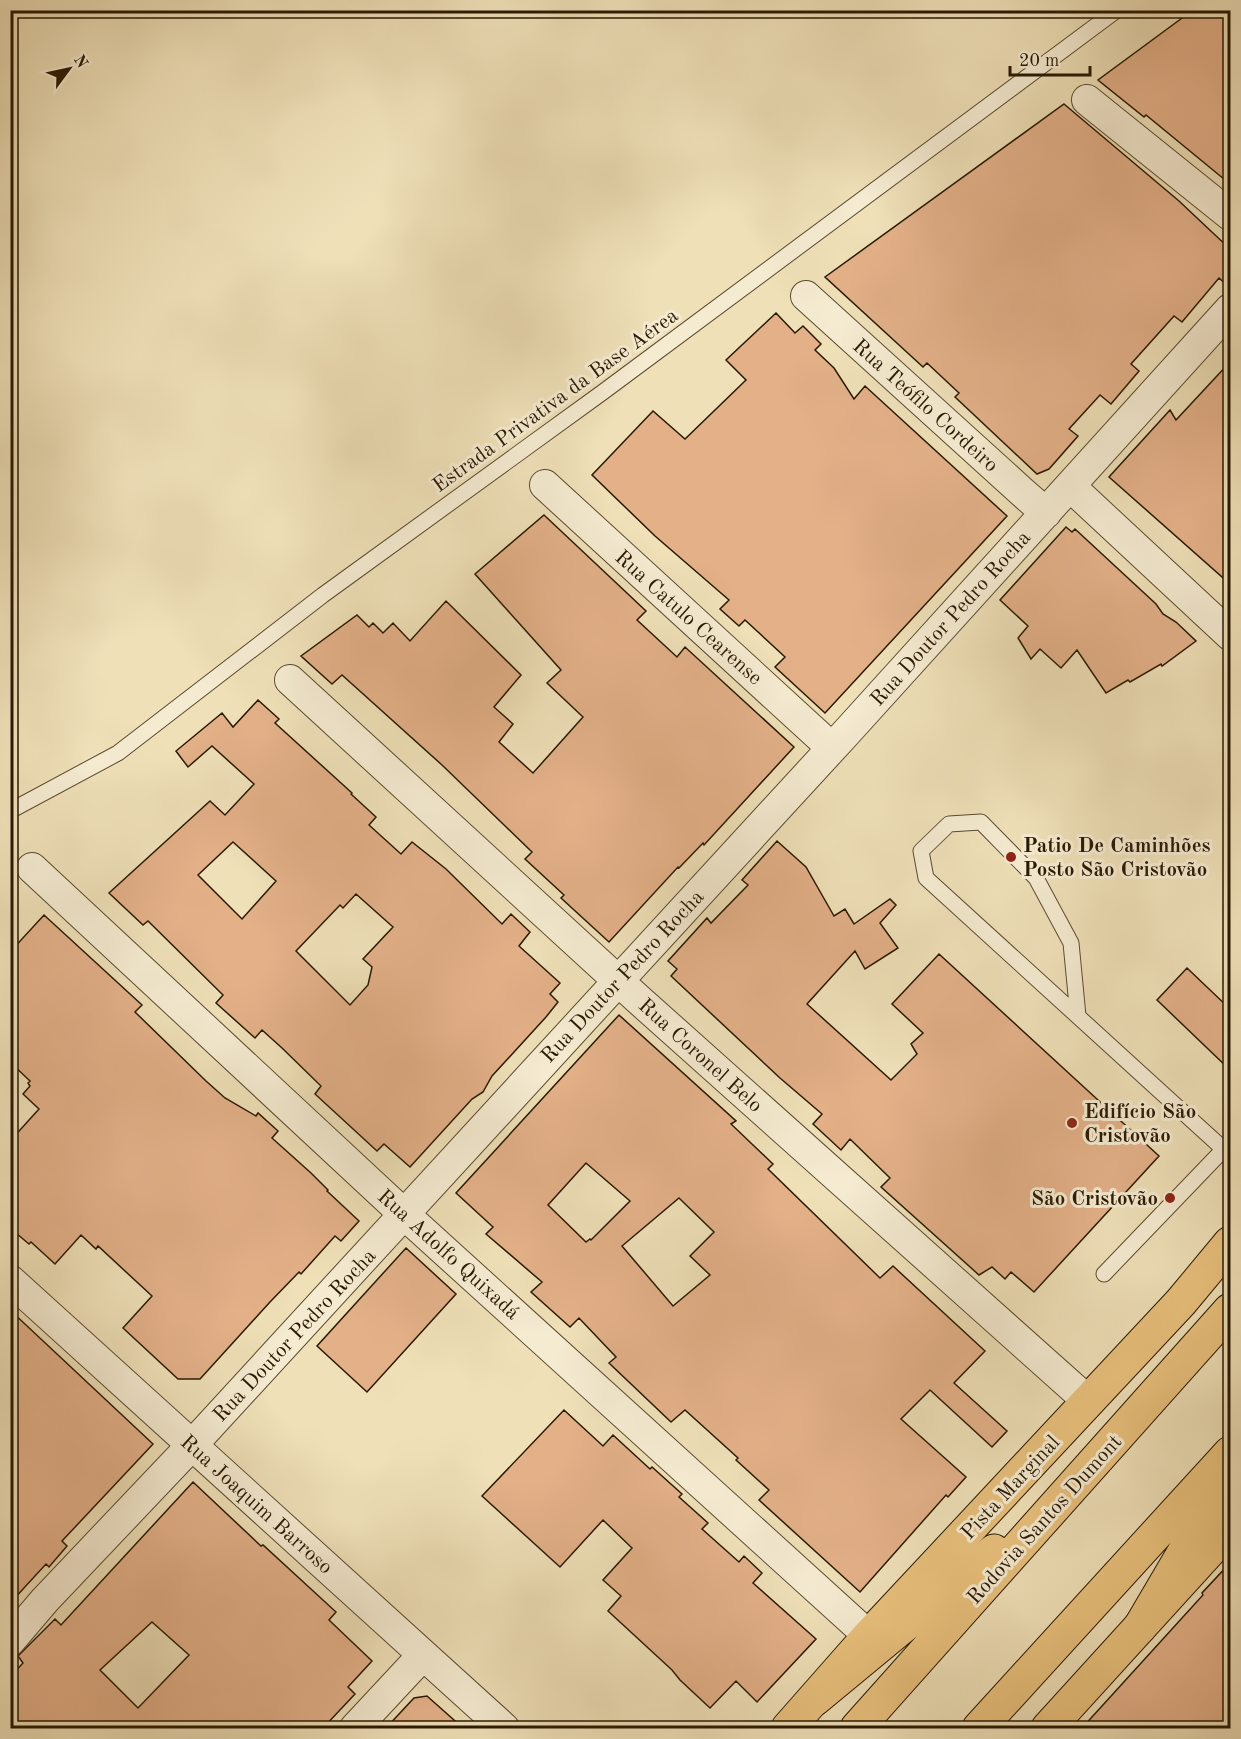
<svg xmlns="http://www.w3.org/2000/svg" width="1241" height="1739" font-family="'Old Standard TT',serif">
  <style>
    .building { fill: #e3b088; stroke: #291902; stroke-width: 1.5; fill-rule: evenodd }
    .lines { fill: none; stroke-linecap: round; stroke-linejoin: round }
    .service-casing { stroke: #5a4b30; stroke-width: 17 }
    .minor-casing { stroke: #5a4b30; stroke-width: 32 }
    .primary-casing { stroke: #291902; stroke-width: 35 }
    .trunk-casing { stroke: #291902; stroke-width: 35 }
    .service { stroke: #f5ebd1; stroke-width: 15 }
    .minor { stroke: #f5ebd1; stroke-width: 30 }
    .primary { stroke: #e8c07c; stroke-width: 33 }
    .trunk { stroke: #e8c07c; stroke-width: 33 }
    .poi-dot { fill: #8f2418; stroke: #f5ebd1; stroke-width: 2 }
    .labels { text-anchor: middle; stroke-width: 6; stroke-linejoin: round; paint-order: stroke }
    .street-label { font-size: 21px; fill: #291902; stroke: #f5ebd1 }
    .poi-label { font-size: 21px; font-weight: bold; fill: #291902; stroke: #f5ebd1; text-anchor: start }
  </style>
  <rect width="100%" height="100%" fill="#efe0b8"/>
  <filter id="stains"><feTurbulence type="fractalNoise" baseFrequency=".00333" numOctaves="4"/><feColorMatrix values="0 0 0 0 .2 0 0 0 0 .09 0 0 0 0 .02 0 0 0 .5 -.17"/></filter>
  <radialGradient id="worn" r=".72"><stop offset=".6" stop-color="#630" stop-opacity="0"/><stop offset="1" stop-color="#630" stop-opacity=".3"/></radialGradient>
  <path class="building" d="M1193,10H1230V184L1146,115L1144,117L1098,80Z
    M1064,104L1179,201L1230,249V288L1219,278L1182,322L1174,316L1131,364L1139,371L1111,404L1100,395L1069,429L1078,436L1049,469L1037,474L955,397L959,393L927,363L923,367L825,277Z
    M776,313L795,333L803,326L821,344L815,350L834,368L854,399L865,386L1007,516L825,713L775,667L785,657L745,620L739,626L720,609L729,600L655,536L592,475L653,411L685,439L746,380L726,360Z
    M1230,362V584L1109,477L1170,410L1176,420Z
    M544,515L646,611L637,620L677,657L685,647L794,747L704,845L703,843L679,868L678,867L609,942L561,898L564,895L525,859L532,852L442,765L342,675L332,684L301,656L357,615L369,627L373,623L383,633L393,623L410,641L446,601L521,675L494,707L513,724L499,742L533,773L583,717L547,683L561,670L475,574Z
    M1066,527L1072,532L1075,529L1156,604L1163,614L1176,622L1196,641L1162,666L1161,664L1130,682L1128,680L1106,693L1077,650L1061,668L1040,649L1031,659L1018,638L1028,626L1000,600Z
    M258,700L279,719L275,723L352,793L351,794L376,817L369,825L401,854L412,842L446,869L502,924L511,914L530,932L519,946L560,983L550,994L558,1002L546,1017L492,1076L483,1092L472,1099L410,1167L384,1144L377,1151L315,1094L321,1086L282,1048L262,1030L255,1038L216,1003L223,995L148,921L143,925L109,893L210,801L225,815L254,784L212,746L188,767L176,751L222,713L233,727ZM233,842L276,881L242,919L198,875ZM356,894L393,927L363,959L372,967L368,985L350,1005L296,951L340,905L343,908Z
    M777,841L806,867L834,916L845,909L854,924L890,899L896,905L880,923L898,948L865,969L855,951L807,1004L891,1080L917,1054L911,1044L923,1033L892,1004L939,954L1159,1156L1034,1292L1011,1272L1005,1279L992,1267L979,1275L881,1187L890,1178L850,1139L841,1150L813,1124L822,1114L780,1078L671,976L677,969L668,961L707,918L711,923L748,885L742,880Z
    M44,915L142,1005L135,1012L206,1081L225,1098L256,1116L258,1113L278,1131L272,1138L311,1173L328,1190L327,1191L359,1221L341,1241L335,1236L301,1274L299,1272L270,1302L200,1379H178L123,1328L152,1296L98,1246L96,1249L81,1235L55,1264L31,1242L29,1244L10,1228V1141L39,1109L23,1094L30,1086L28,1083L30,1081L10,1062V952Z
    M1187,968L1230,1009V1070L1157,1000Z
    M619,1015L736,1121L731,1124L773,1164L768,1169L880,1278L893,1266L985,1351L954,1383L1007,1431L992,1447L930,1390L901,1419L966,1477L948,1497L946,1495L860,1592L759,1500L769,1490L736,1460L738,1458L685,1410L671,1422L609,1363L616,1357L579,1318L570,1327L531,1292L542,1282L486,1234L493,1227L456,1193ZM586,1163L630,1201L591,1240L590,1239L586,1242L548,1205ZM679,1198L714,1232L690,1256L710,1275L673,1306L622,1246Z
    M406,1248L456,1294L367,1392L317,1346Z
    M10,1310L153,1444L62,1541L67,1546L49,1567L46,1564L12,1601L17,1606L10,1614Z
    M564,1410L603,1446L613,1435L650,1469L652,1467L682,1494L679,1497L708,1523L702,1529L739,1562L744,1556L762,1573L753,1583L816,1639L757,1702L736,1681L710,1708L680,1680L672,1670L608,1611L621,1596L603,1580L632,1548L603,1520L560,1567L482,1496Z
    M193,1482L261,1546L263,1545L336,1612L329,1620L372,1661L348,1687L355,1694L323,1728H10V1677L23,1663L18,1656L55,1619L61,1625ZM152,1622L189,1655L138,1708L100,1670Z
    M1230,1563V1728H1082L1203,1595L1202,1593Z
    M427,1696L463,1728H386L414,1698Z"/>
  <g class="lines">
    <defs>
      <path id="service" d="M10,811L118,753L323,595L603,392L1117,10
        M1078,1016L1071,943L1036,878L981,822L949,824L921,851L926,878L1230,1155
        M1104,1274L1224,1149"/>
      <path id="minor" d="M1087,100L1230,215
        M806,296L1021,491L1046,513
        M545,485L832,748
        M1071,487L1230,635
        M290,680L638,999L1089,1402
        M32,868L405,1215L869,1636
        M10,1280L504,1728
        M10,1641L45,1600L192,1445L846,733L1230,309
        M355,1728L423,1655"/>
      <path id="primary" d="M788,1728L869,1636L1181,1302L1230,1243
        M1048,1728L1230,1528"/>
      <path id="trunk" d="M1140,1627L1230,1474
        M815,1699L994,1551
        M857,1728L1230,1310
        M979,1728L1230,1453"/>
    </defs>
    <use href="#service" class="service-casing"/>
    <use href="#minor" class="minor-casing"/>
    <use href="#primary" class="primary-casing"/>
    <use href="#trunk" class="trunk-casing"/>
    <use href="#service" class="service"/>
    <use href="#minor" class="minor"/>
    <use href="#primary" class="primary"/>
    <use href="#trunk" class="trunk"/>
  </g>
  <g class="poi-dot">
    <circle cx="1011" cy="857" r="6"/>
    <circle cx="1072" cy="1123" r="6"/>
    <circle cx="1170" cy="1198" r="6"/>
  </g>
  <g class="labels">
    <g class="street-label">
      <text transform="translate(555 400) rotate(-36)" y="7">Estrada Privativa da Base Aérea</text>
      <text transform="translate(926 405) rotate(42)" y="7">Rua Teófilo Cordeiro</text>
      <text transform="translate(689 617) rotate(42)" y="7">Rua Catulo Cearense</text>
      <text transform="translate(950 618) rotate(-48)" y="7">Rua Doutor Pedro Rocha</text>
      <text transform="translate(622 976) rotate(-47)" y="7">Rua Doutor Pedro Rocha</text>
      <text transform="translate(701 1055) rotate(42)" y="7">Rua Coronel Belo</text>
      <text transform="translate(449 1254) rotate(42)" y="7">Rua Adolfo Quixadá</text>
      <text transform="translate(294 1335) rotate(-47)" y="7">Rua Doutor Pedro Rocha</text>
      <text transform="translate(1010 1487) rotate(-47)" y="7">Pista Marginal</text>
      <text transform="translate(257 1504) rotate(42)" y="7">Rua Joaquim Barroso</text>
      <text transform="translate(1044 1519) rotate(-48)" y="7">Rodovia Santos Dumont</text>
    </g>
    <g class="poi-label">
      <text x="1023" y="852">Patio De Caminhões<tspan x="1023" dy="24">Posto São Cristovão</tspan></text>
      <text x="1084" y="1118">Edifício São<tspan x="1084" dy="24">Cristovão</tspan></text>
      <text x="1158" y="1205" text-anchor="end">São Cristovão</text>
    </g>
  </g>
  <rect width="1241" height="1739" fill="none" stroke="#efe0b8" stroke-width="36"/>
  <rect x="12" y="12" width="1217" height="1715" fill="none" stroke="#291902" stroke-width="3"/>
  <rect x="18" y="18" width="1205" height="1703" fill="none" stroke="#291902" stroke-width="1.5"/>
  <g transform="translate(69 69) rotate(57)" stroke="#f5ebd1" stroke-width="4.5" paint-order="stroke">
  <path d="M0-4.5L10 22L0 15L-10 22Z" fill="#291902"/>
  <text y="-9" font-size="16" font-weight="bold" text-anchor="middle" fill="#291902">N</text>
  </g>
  <path d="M1010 66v9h80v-9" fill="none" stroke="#291902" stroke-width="3"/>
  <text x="1019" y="66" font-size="18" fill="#291902" stroke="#f5ebd1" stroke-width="4.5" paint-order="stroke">20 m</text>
  <rect width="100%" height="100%" filter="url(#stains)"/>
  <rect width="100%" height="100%" fill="url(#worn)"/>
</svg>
